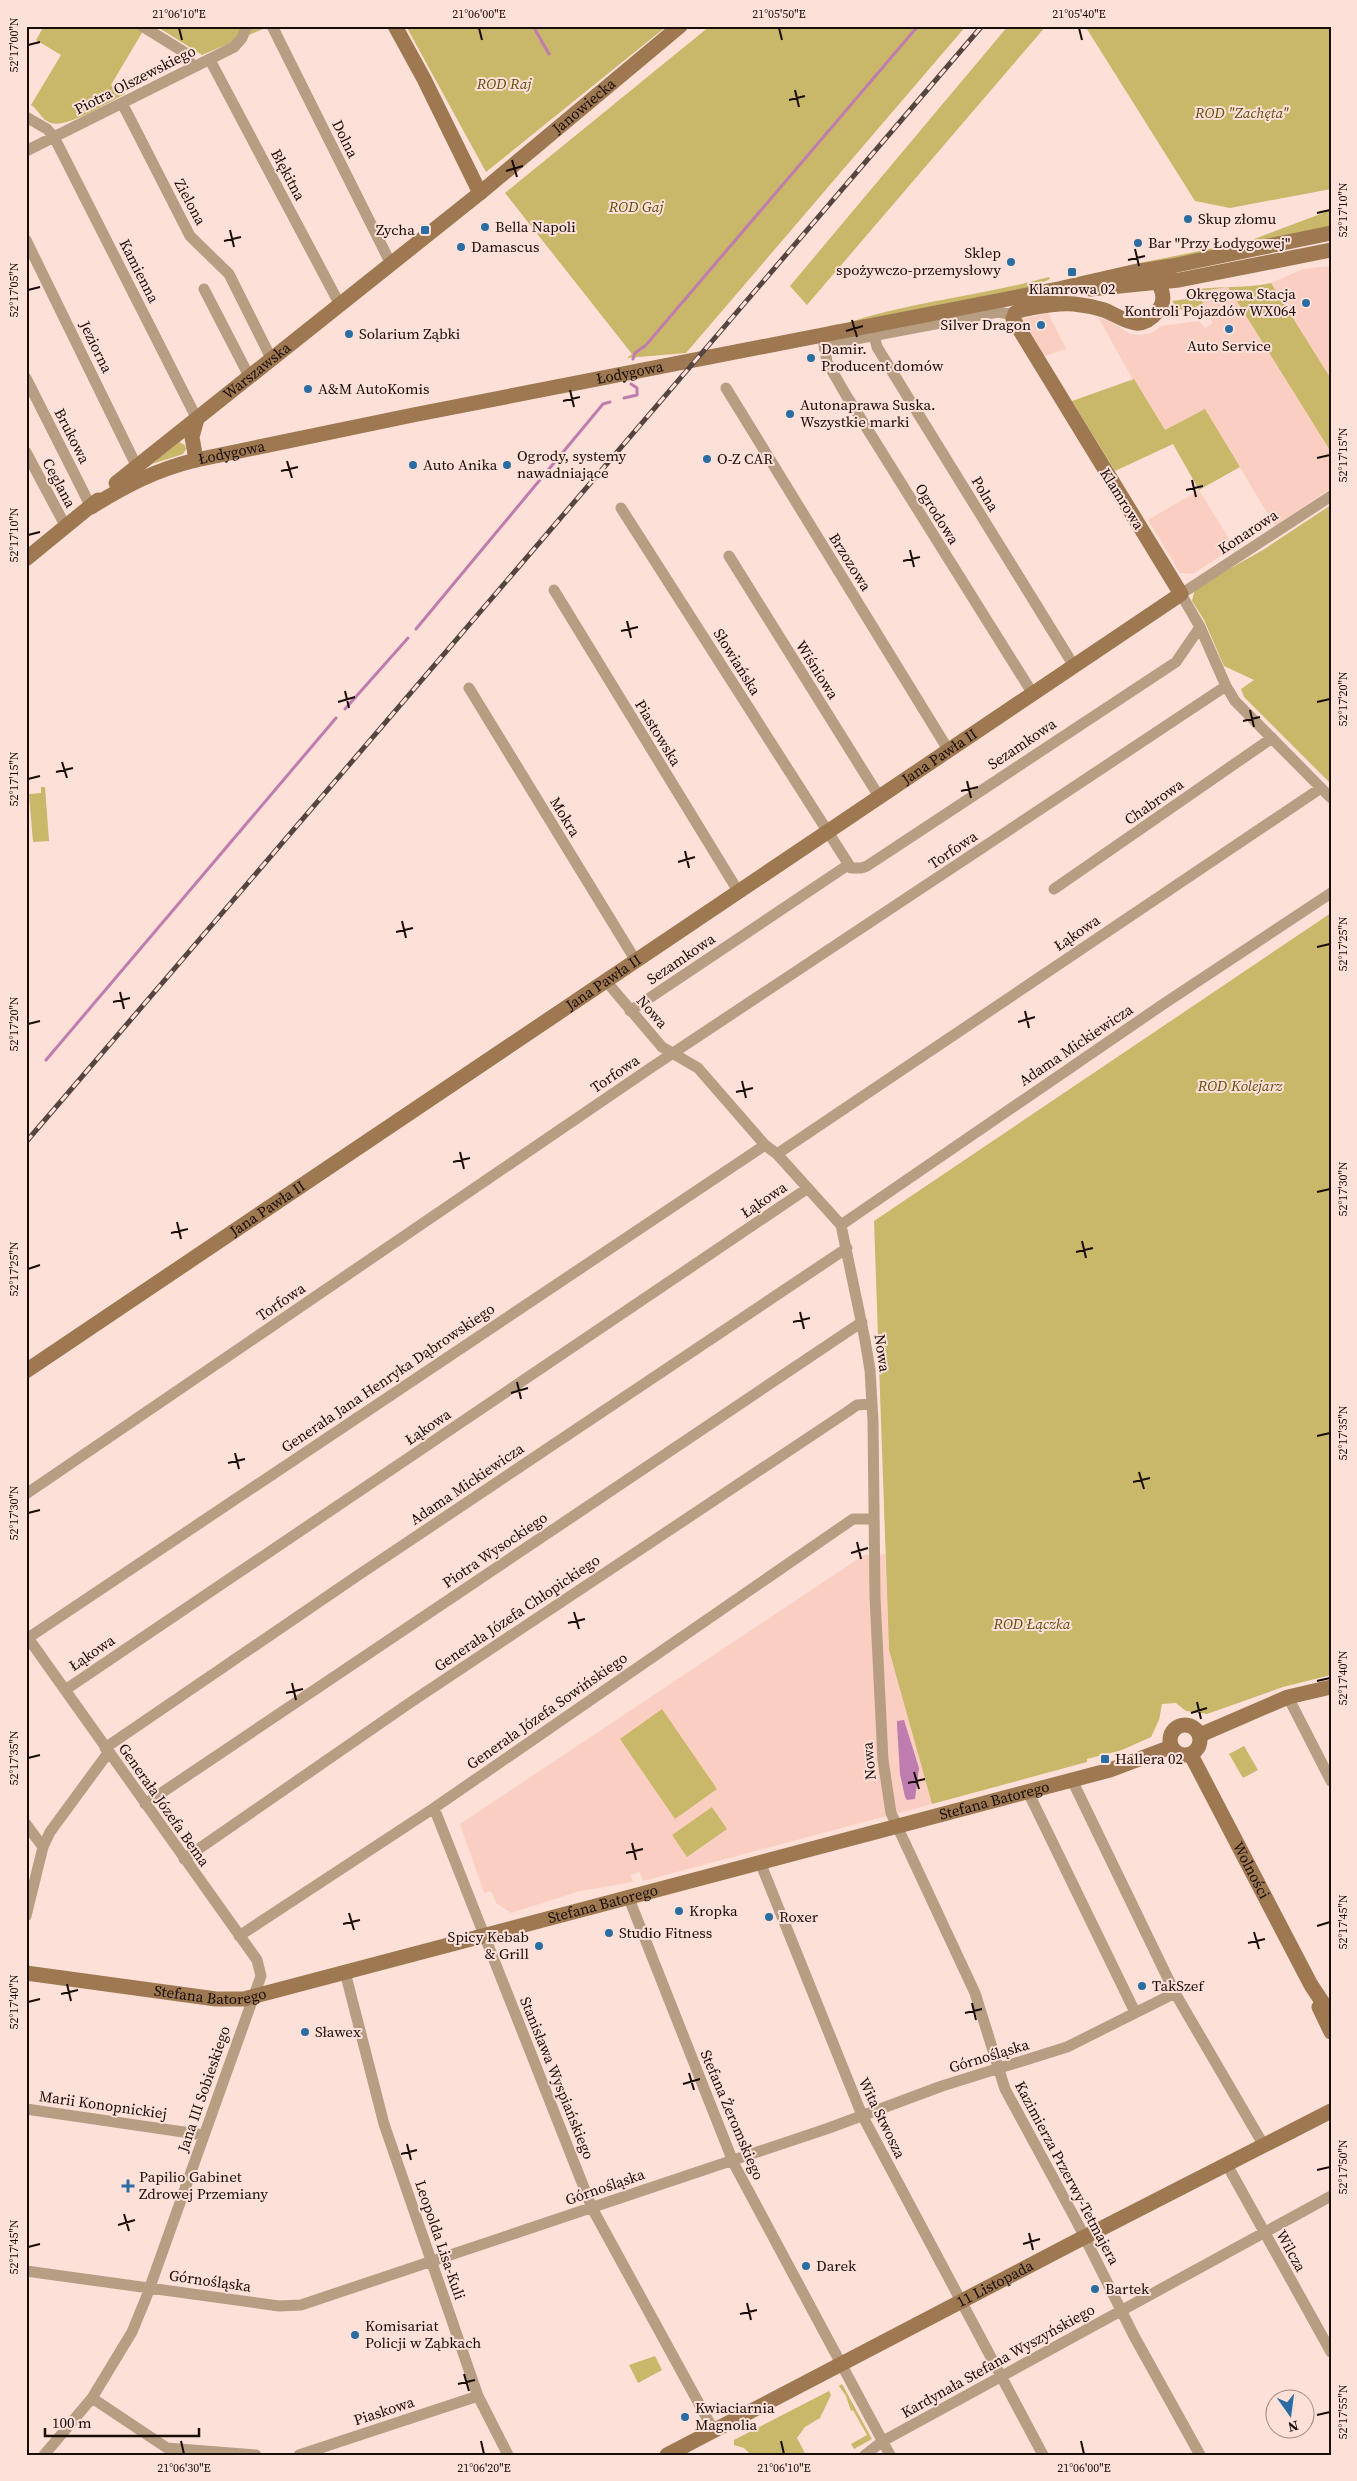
<svg xmlns="http://www.w3.org/2000/svg" width="1357" height="2481" font-family="'Source Serif 4',serif">
  <style>
    .built { fill: #facfc2 }
    .green { fill: #c9b76a }
    .water { fill: #bf7cae }
    .lines { fill: none; stroke-linecap: round; stroke-linejoin: round }
    .stream { stroke: #bf7cae; stroke-width: 3 }
    .street { stroke: #b79d82; stroke-width: 11 }
    .secondary { stroke: #9e7850; stroke-width: 15 }
    .rail-casing { stroke: #554540; stroke-width: 5 }
    .rail { stroke: #fde0d8; stroke-width: 3; stroke-dasharray: 9; stroke-linecap: butt }
    .ticks { fill: none; stroke: #190d0a; stroke-width: 2 }
    .poi-dot { fill: #296da2; stroke: #fde0d8; stroke-width: 2 }
    .labels { text-anchor: middle; stroke-width: 4; stroke-linejoin: round; paint-order: stroke }
    .street-label { font-size: 15px; fill: #190d0a; stroke: #fde0d8 }
    .park-label { font-size: 15px; font-style: italic; fill: #5d500f; stroke: #fde0d8 }
    .poi-label { font-size: 15px; fill: #190d0a; stroke: #fde0d8; text-anchor: start }
    .neatline { fill: none; stroke: #190d0a; stroke-width: 2 }
    .ticks-label { font-size: 12px; text-anchor: middle; fill: #190d0a }
  </style>
  <rect width="100%" height="100%" fill="#fde0d8"/>
  <path class="built" d="M1331,266V379L1271,283L1303,269Z
    M1228,287L1331,452V488L1275,526L1205,409L1165,430L1133,380L1098,317L1113,323L1130,334L1142,335L1152,333L1161,326L1199,321L1205,328L1213,323L1196,292Z
    M1048,313L1066,349L1042,357L1022,326V319Z
    M1199,490L1234,547L1193,574L1180,573L1148,520Z
    M885,1554L889,1650L932,1804L643,1881L640,1872L631,1875L633,1882L580,1891L511,1913L496,1903L491,1891L484,1893L460,1824L864,1555Z"/>
  <path class="green" d="M44,26H146L111,85L125,94C109,102 68,128 51,123C41,120 39,110 31,105L61,55L36,40Z
    M156,26H270L202,55Z
    M406,26H667L486,172Z
    M710,26H966L686,353L627,358L632,354L505,193Z
    M1008,26H1046L807,305L790,286Z
    M1085,26H1331V189L1230,208L1195,201Z
    M1331,210V229L1135,267V264L1249,241Z
    M1049,277L1050,279L1029,288L825,328C834,323 841,325 850,322C915,301 984,295 1049,277Z
    M1271,283L1331,379V452L1228,287L1196,292L1203,303L1191,310L1177,309L1172,301L1186,299L1188,295L1195,294L1194,290C1221,285 1245,289 1271,283Z
    M1134,379L1165,430L1205,409L1240,467L1199,490L1173,444L1115,471L1072,401Z
    M179,442L185,445L186,449L183,454L152,464Z
    M1331,505V784L1244,697L1241,689L1254,680L1224,666L1204,620L1192,601L1195,588L1263,550Z
    M41,787H45L49,841L33,842L29,794L41,793Z
    M1331,913V1675L1283,1687L1207,1714L1186,1711L1176,1703L1162,1704L1159,1720L1151,1737L1122,1750L1087,1759V1762L932,1804L889,1650L874,1221Z
    M662,1709L717,1789L675,1819L620,1739Z
    M1244,1746L1258,1770L1243,1778L1229,1754Z
    M712,1807L727,1829L687,1857L672,1835Z
    M655,2356L662,2370L638,2383L629,2365Z
    M842,2384L872,2439L854,2449L851,2444L867,2435L853,2410L851,2411L846,2396L839,2386Z
    M829,2391L831,2395L820,2418L805,2427L797,2438L806,2455H751L744,2448L734,2445V2440Z"/>
  <path class="water" d="M904,1720L919,1768L915,1799L907,1800L905,1797L900,1774L897,1724V1721Z"/>
  <g class="lines">
    <path class="stream" d="M533,26L549,54
      M633,359L635,353L646,345L918,26
      M624,398L637,395V388L631,384
      M416,629L603,404L610,402
      M345,709L408,638
      M46,1060L336,718"/>
    <path class="street" d="M142,26L184,52L193,67
      M272,26L391,264
      M210,60L340,305
      M122,103L190,236L229,274L272,360
      M26,117L47,129L54,137L197,419
      M26,151L234,47L242,38L247,26
      M26,240L137,467
      M204,289L250,378
      M1014,315L998,312L824,345L827,362L846,395L1033,694
      M874,335L877,347L1074,666
      M26,378L91,507
      M726,388L949,751
      M26,452L66,527
      M1331,496L1181,594L1200,627L1226,686L1235,701L1331,798
      M621,508L851,868H861L867,866L1176,662L1200,627
      M729,556L880,798
      M554,590L738,891
      M469,688L636,961
      M1054,889L1272,738
      M606,981L662,1047L698,1068L765,1145L777,1154L841,1225L865,1340L870,1370L873,1421L875,1597L883,1760L891,1813L975,1993L1005,2089L1077,2222L1134,2336L1200,2455
      M630,1011L848,865
      M777,1154L1321,788
      M841,1225L1162,1005L1331,893
      M26,1494L652,1067L1226,686
      M26,1635L257,1960L261,1976L146,2298L132,2332L92,2398L44,2455
      M28,1638L765,1145
      M65,1690L808,1188
      M1288,1697L1331,1781
      M105,1748L357,1576L847,1248
      M1072,1780L1175,1993L1263,2144
      M1028,1792L1135,2012
      M145,1804L862,1322
      M434,1808L592,2208L714,2431
      M26,1824L43,1847
      M184,1859L411,1702L847,1412L857,1405L872,1404
      M760,1862L862,2115L1043,2455
      M628,1896L734,2164L890,2455
      M26,1916L43,1847L50,1832L108,1753
      M239,1936L434,1808L853,1519H873
      M345,1972L384,2124L478,2396L508,2455
      M26,2109L204,2135
      M1226,2163L1331,2352
      M26,2271L279,2306L301,2305L829,2128L942,2086L1067,2047L1175,1993
      M92,2398L167,2448L256,2455
      M299,2455L478,2396
      M865,2455L883,2441L1331,2196"/>
    <g class="secondary">
      <path d="M395,26L424,79L480,193"/>
      <path d="M1090,289L1179,280L1331,250"/>
      <path d="M196,460L192,437L197,419"/>
      <path id="s1" d="M116,483L480,193L680,26"/>
      <path id="s2" d="M91,507C127,485 155,470 196,460L413,415L1058,289L1133,272L1172,266L1331,233"/>
      <path d="M26,559L98,500"/>
      <path id="s3" d="M26,1371L1181,594L1013,319L1015,313L1021,310C1038,307 1056,302 1074,304C1084,305 1094,307 1104,310C1126,319 1139,334 1158,311C1165,302 1164,293 1158,283"/>
      <circle cx="1185" cy="1740" r="15"/>
      <path d="M1200,1735L1288,1697L1331,1687"/>
      <path id="s4" d="M1191,1755L1311,1985L1331,2015"/>
      <path id="s5" d="M26,1973L216,1999H244L1110,1770L1171,1747"/>
      <path d="M1319,2007L1331,2032"/>
      <path id="s6" d="M667,2455L1071,2244L1331,2111"/>
    </g>
    <defs>
      <path id="rail" d="M26,1142L982,26"/>
    </defs>
    <use href="#rail" class="rail-casing"/>
    <use href="#rail" class="rail"/>
  </g>
  <path class="ticks" d="M179,28L182,40M479,28L482,40M779,28L782,40M1079,28L1082,40M28,45L40,42M795,90L799,107M789,100L805,96M512,160L517,177M506,171L523,166M1317,213L1330,210M230,230L234,247M224,241L241,237M1135,249L1139,266M1128,260L1145,256M28,290L40,287M852,320L857,337M846,331L863,326M570,390L574,407M563,401L580,397M1317,458L1330,455M287,461L292,478M281,471L298,467M1192,480L1196,497M1186,490L1203,486M28,535L40,532M910,550L914,567M903,561L920,557M627,621L631,638M621,631L638,627M345,691L349,708M338,702L355,697M1317,702L1330,699M1250,710L1254,727M1243,721L1260,717M62,762L67,778M56,772L73,768M28,779L40,776M967,781L971,798M961,791L978,787M685,851L689,868M678,862L695,857M402,921L406,938M396,932L413,928M1317,947L1330,944M120,992L124,1009M113,1002L130,998M1025,1011L1029,1028M1018,1022L1035,1017M28,1024L40,1021M742,1081L746,1098M736,1092L753,1088M460,1152L464,1169M453,1162L470,1158M1317,1192L1330,1189M177,1222L181,1239M171,1233L188,1229M1082,1241L1086,1258M1076,1252L1093,1248M28,1269L40,1265M800,1312L804,1329M793,1322L810,1318M517,1382L521,1399M511,1393L528,1388M1317,1436L1330,1433M235,1453L239,1469M228,1463L245,1459M1139,1472L1144,1489M1133,1482L1150,1478M28,1513L40,1510M857,1542L861,1559M851,1553L868,1548M574,1612L579,1629M568,1623L585,1619M1317,1681L1330,1678M292,1683L296,1700M286,1693L303,1689M1197,1702L1201,1719M1191,1713L1207,1708M28,1758L40,1755M914,1772L919,1789M908,1783L925,1779M632,1843L636,1860M626,1853L643,1849M349,1913L354,1930M343,1924L360,1920M1317,1926L1330,1922M1254,1932L1259,1949M1248,1943L1265,1939M67,1984L71,2001M61,1994L78,1990M28,2002L40,1999M972,2003L976,2020M965,2013L982,2009M689,2073L694,2090M683,2084L700,2079M407,2144L411,2160M401,2154L417,2150M1317,2170L1330,2167M124,2214L129,2231M118,2225L135,2220M1029,2233L1033,2250M1023,2244L1040,2239M28,2247L40,2244M747,2303L751,2320M740,2314L757,2310M464,2374L469,2391M458,2384L475,2380M1317,2415L1330,2412M181,2441L184,2454M481,2441L484,2454M781,2441L784,2454M1081,2441L1084,2454"/>
  <g class="poi-dot">
    <circle cx="1188" cy="219" r="5"/>
    <circle cx="485" cy="227" r="5"/>
    <rect x="420" y="225" width="10" height="10" rx="2.5"/>
    <circle cx="1138" cy="243" r="5"/>
    <circle cx="461" cy="247" r="5"/>
    <circle cx="1011" cy="262" r="5"/>
    <rect x="1067" y="267" width="10" height="10" rx="2.5"/>
    <circle cx="1306" cy="303" r="5"/>
    <circle cx="1041" cy="325" r="5"/>
    <circle cx="1229" cy="329" r="5"/>
    <circle cx="349" cy="334" r="5"/>
    <circle cx="811" cy="358" r="5"/>
    <circle cx="308" cy="389" r="5"/>
    <circle cx="790" cy="414" r="5"/>
    <circle cx="707" cy="459" r="5"/>
    <circle cx="413" cy="465" r="5"/>
    <circle cx="507" cy="465" r="5"/>
    <rect x="1100" y="1754" width="10" height="10" rx="2.5"/>
    <circle cx="679" cy="1911" r="5"/>
    <circle cx="769" cy="1917" r="5"/>
    <circle cx="609" cy="1933" r="5"/>
    <circle cx="539" cy="1946" r="5"/>
    <circle cx="1142" cy="1986" r="5"/>
    <circle cx="305" cy="2032" r="5"/>
    <path d="M125.5 2178.5h5v5h5v5h-5v5h-5v-5h-5v-5h5z"/>
    <circle cx="806" cy="2266" r="5"/>
    <circle cx="1095" cy="2289" r="5"/>
    <circle cx="355" cy="2335" r="5"/>
    <circle cx="685" cy="2417" r="5"/>
  </g>
  <g class="labels">
    <g class="street-label">
      <text transform="translate(135 80) rotate(-27)" y="5">Piotra Olszewskiego</text>
      <text dy="5" stroke="none"><textPath href="#s1" startOffset="601">Janowiecka</textPath></text>
      <text transform="translate(345 139) rotate(64)" y="5">Dolna</text>
      <text transform="translate(288 175) rotate(62)" y="5">Błękitna</text>
      <text transform="translate(190 202) rotate(62)" y="5">Zielona</text>
      <text transform="translate(139 271) rotate(63)" y="5">Kamienna</text>
      <text transform="translate(96 347) rotate(64)" y="5">Jeziorna</text>
      <text dy="5" stroke="none"><textPath href="#s1" startOffset="180">Warszawska</textPath></text>
      <text dy="5" stroke="none"><textPath href="#s2" startOffset="558">Łodygowa</textPath></text>
      <text transform="translate(72 436) rotate(63)" y="5">Brukowa</text>
      <text dy="5" stroke="none"><textPath href="#s2" startOffset="152">Łodygowa</textPath></text>
      <text transform="translate(59 483) rotate(62)" y="5">Ceglana</text>
      <text transform="translate(985 494) rotate(59)" y="5">Polna</text>
      <text transform="translate(1122 499) rotate(58)" y="5">Klamrowa</text>
      <text transform="translate(937 514) rotate(58)" y="5">Ogrodowa</text>
      <text transform="translate(1248 532) rotate(-33)" y="5">Konarowa</text>
      <text transform="translate(850 562) rotate(58)" y="5">Brzozowa</text>
      <text transform="translate(737 662) rotate(58)" y="5">Słowiańska</text>
      <text transform="translate(817 670) rotate(58)" y="5">Wiśniowa</text>
      <text transform="translate(658 733) rotate(59)" y="5">Piastowska</text>
      <text transform="translate(1022 744) rotate(-34)" y="5">Sezamkowa</text>
      <text dy="5" stroke="none"><textPath href="#s3" startOffset="1101">Jana Pawła II</textPath></text>
      <text transform="translate(1154 802) rotate(-35)" y="5">Chabrowa</text>
      <text transform="translate(565 817) rotate(59)" y="5">Mokra</text>
      <text transform="translate(953 850) rotate(-34)" y="5">Torfowa</text>
      <text transform="translate(1077 933) rotate(-34)" y="5">Łąkowa</text>
      <text transform="translate(681 959) rotate(-34)" y="5">Sezamkowa</text>
      <text dy="5" stroke="none"><textPath href="#s3" startOffset="696">Jana Pawła II</textPath></text>
      <text transform="translate(652 1012) rotate(49)" y="5">Nowa</text>
      <text transform="translate(1076 1045) rotate(-34)" y="5">Adama Mickiewicza</text>
      <text transform="translate(615 1074) rotate(-34)" y="5">Torfowa</text>
      <text transform="translate(764 1200) rotate(-34)" y="5">Łąkowa</text>
      <text dy="5" stroke="none"><textPath href="#s3" startOffset="291">Jana Pawła II</textPath></text>
      <text transform="translate(281 1302) rotate(-34)" y="5">Torfowa</text>
      <text transform="translate(882 1353) rotate(82)" y="5">Nowa</text>
      <text transform="translate(388 1378) rotate(-34)" y="5">Generała Jana Henryka Dąbrowskiego</text>
      <text transform="translate(428 1427) rotate(-34)" y="5">Łąkowa</text>
      <text transform="translate(467 1484) rotate(-34)" y="5">Adama Mickiewicza</text>
      <text transform="translate(495 1550) rotate(-34)" y="5">Piotra Wysockiego</text>
      <text transform="translate(517 1613) rotate(-34)" y="5">Generała Józefa Chłopickiego</text>
      <text transform="translate(92 1653) rotate(-34)" y="5">Łąkowa</text>
      <text transform="translate(547 1711) rotate(-35)" y="5">Generała Józefa Sowińskiego</text>
      <text transform="translate(869 1761) rotate(-95)" y="5">Nowa</text>
      <text dy="5" stroke="none"><textPath href="#s5" startOffset="996">Stefana Batorego</textPath></text>
      <text transform="translate(164 1805) rotate(55)" y="5">Generała Józefa Bema</text>
      <text dy="5" stroke="none"><textPath href="#s4" startOffset="130">Wolności</textPath></text>
      <text dy="5" stroke="none"><textPath href="#s5" startOffset="591">Stefana Batorego</textPath></text>
      <text dy="5" stroke="none"><textPath href="#s5" startOffset="186">Stefana Batorego</textPath></text>
      <text transform="translate(989 2056) rotate(-17)" y="5">Górnośląska</text>
      <text transform="translate(557 2078) rotate(68)" y="5">Stanisława Wyspiańskiego</text>
      <text transform="translate(204 2089) rotate(-71)" y="5">Jana III Sobieskiego</text>
      <text transform="translate(103 2105) rotate(8)" y="5">Marii Konopnickiej</text>
      <text transform="translate(732 2115) rotate(67)" y="5">Stefana Żeromskiego</text>
      <text transform="translate(882 2118) rotate(64)" y="5">Wita Stwosza</text>
      <text transform="translate(1067 2173) rotate(62)" y="5">Kazimierza Przerwy-Tetmajera</text>
      <text transform="translate(605 2187) rotate(-19)" y="5">Górnośląska</text>
      <text transform="translate(440 2240) rotate(71)" y="5">Leopolda Lisa-Kuli</text>
      <text transform="translate(1291 2251) rotate(61)" y="5">Wilcza</text>
      <text transform="translate(210 2281) rotate(8)" y="5">Górnośląska</text>
      <text dy="5" stroke="none"><textPath href="#s6" startOffset="370">11 Listopada</textPath></text>
      <text transform="translate(998 2361) rotate(-29)" y="5">Kardynała Stefana Wyszyńskiego</text>
      <text transform="translate(384 2411) rotate(-18)" y="5">Piaskowa</text>
    </g>
    <g class="park-label">
      <text x="504" y="89">ROD Raj</text>
      <text x="1242" y="118">ROD "Zachęta"</text>
      <text x="636" y="212">ROD Gaj</text>
      <text x="1240" y="1091">ROD Kolejarz</text>
      <text x="1032" y="1629">ROD Łączka</text>
    </g>
    <g class="poi-label">
      <text x="1198" y="224">Skup złomu</text>
      <text x="495" y="232">Bella Napoli</text>
      <text x="415" y="235" text-anchor="end">Zycha</text>
      <text x="1148" y="248">Bar "Przy Łodygowej"</text>
      <text x="471" y="252">Damascus</text>
      <text x="1001" y="258" text-anchor="end">Sklep<tspan x="1001" dy="17">spożywczo-przemysłowy</tspan></text>
      <text x="1072" y="294" text-anchor="middle">Klamrowa 02</text>
      <text x="1296" y="299" text-anchor="end">Okręgowa Stacja<tspan x="1296" dy="17">Kontroli Pojazdów WX064</tspan></text>
      <text x="1031" y="330" text-anchor="end">Silver Dragon</text>
      <text x="359" y="339">Solarium Ząbki</text>
      <text x="1229" y="351" text-anchor="middle">Auto Service</text>
      <text x="821" y="354">Damir.<tspan x="821" dy="17">Producent domów</tspan></text>
      <text x="318" y="394">A&amp;M AutoKomis</text>
      <text x="800" y="410">Autonaprawa Suska.<tspan x="800" dy="17">Wszystkie marki</tspan></text>
      <text x="517" y="461">Ogrody, systemy<tspan x="517" dy="17">nawadniające</tspan></text>
      <text x="717" y="464">O-Z CAR</text>
      <text x="423" y="470">Auto Anika</text>
      <text x="1115" y="1764">Hallera 02</text>
      <text x="689" y="1916">Kropka</text>
      <text x="779" y="1922">Roxer</text>
      <text x="619" y="1938">Studio Fitness</text>
      <text x="529" y="1942" text-anchor="end">Spicy Kebab<tspan x="529" dy="17">&amp; Grill</tspan></text>
      <text x="1152" y="1991">TakSzef</text>
      <text x="315" y="2037">Sławex</text>
      <text x="139" y="2182">Papilio Gabinet<tspan x="139" dy="17">Zdrowej Przemiany</tspan></text>
      <text x="816" y="2271">Darek</text>
      <text x="1105" y="2294">Bartek</text>
      <text x="365" y="2331">Komisariat<tspan x="365" dy="17">Policji w Ząbkach</tspan></text>
      <text x="695" y="2413">Kwiaciarnia<tspan x="695" dy="17">Magnolia</tspan></text>
    </g>
  </g>
  <rect width="1357" height="2481" fill="none" stroke="#fde0d8" stroke-width="55"/>
  <g transform="translate(1290 2414) rotate(166)"><circle r="24" fill="#fde0d8" stroke="#a28c86"/>
  <path d="M0-4L9 19L0 12L-9 19Z" fill="#296da2"/>
  <text y="-8" font-size="14" font-weight="bold" text-anchor="middle" fill="#190d0a">N</text>
  </g>
  <path d="M45 2428v8h154v-8" fill="none" stroke="#190d0a" stroke-width="2.5"/>
  <text x="52" y="2428" font-size="15" fill="#190d0a" stroke="#fde0d8" stroke-width="4" paint-order="stroke">100 m</text>
  <rect x="28" y="28" width="1302" height="2426" class="neatline"/>
  <g class="ticks-label">
    <text x="179" y="18">21°06'10"E</text>
    <text x="479" y="18">21°06'00"E</text>
    <text x="779" y="18">21°05'50"E</text>
    <text x="1079" y="18">21°05'40"E</text>
    <text transform="translate(14 45) rotate(-90)" y="4">52°17'00"N</text>
    <text transform="translate(1343 210) rotate(-90)" y="4">52°17'10"N</text>
    <text transform="translate(14 290) rotate(-90)" y="4">52°17'05"N</text>
    <text transform="translate(1343 455) rotate(-90)" y="4">52°17'15"N</text>
    <text transform="translate(14 535) rotate(-90)" y="4">52°17'10"N</text>
    <text transform="translate(1343 699) rotate(-90)" y="4">52°17'20"N</text>
    <text transform="translate(14 779) rotate(-90)" y="4">52°17'15"N</text>
    <text transform="translate(1343 944) rotate(-90)" y="4">52°17'25"N</text>
    <text transform="translate(14 1024) rotate(-90)" y="4">52°17'20"N</text>
    <text transform="translate(1343 1189) rotate(-90)" y="4">52°17'30"N</text>
    <text transform="translate(14 1269) rotate(-90)" y="4">52°17'25"N</text>
    <text transform="translate(1343 1433) rotate(-90)" y="4">52°17'35"N</text>
    <text transform="translate(14 1513) rotate(-90)" y="4">52°17'30"N</text>
    <text transform="translate(1343 1678) rotate(-90)" y="4">52°17'40"N</text>
    <text transform="translate(14 1758) rotate(-90)" y="4">52°17'35"N</text>
    <text transform="translate(1343 1922) rotate(-90)" y="4">52°17'45"N</text>
    <text transform="translate(14 2002) rotate(-90)" y="4">52°17'40"N</text>
    <text transform="translate(1343 2167) rotate(-90)" y="4">52°17'50"N</text>
    <text transform="translate(14 2247) rotate(-90)" y="4">52°17'45"N</text>
    <text transform="translate(1343 2412) rotate(-90)" y="4">52°17'55"N</text>
    <text x="184" y="2472">21°06'30"E</text>
    <text x="484" y="2472">21°06'20"E</text>
    <text x="784" y="2472">21°06'10"E</text>
    <text x="1084" y="2472">21°06'00"E</text>
  </g>
</svg>
